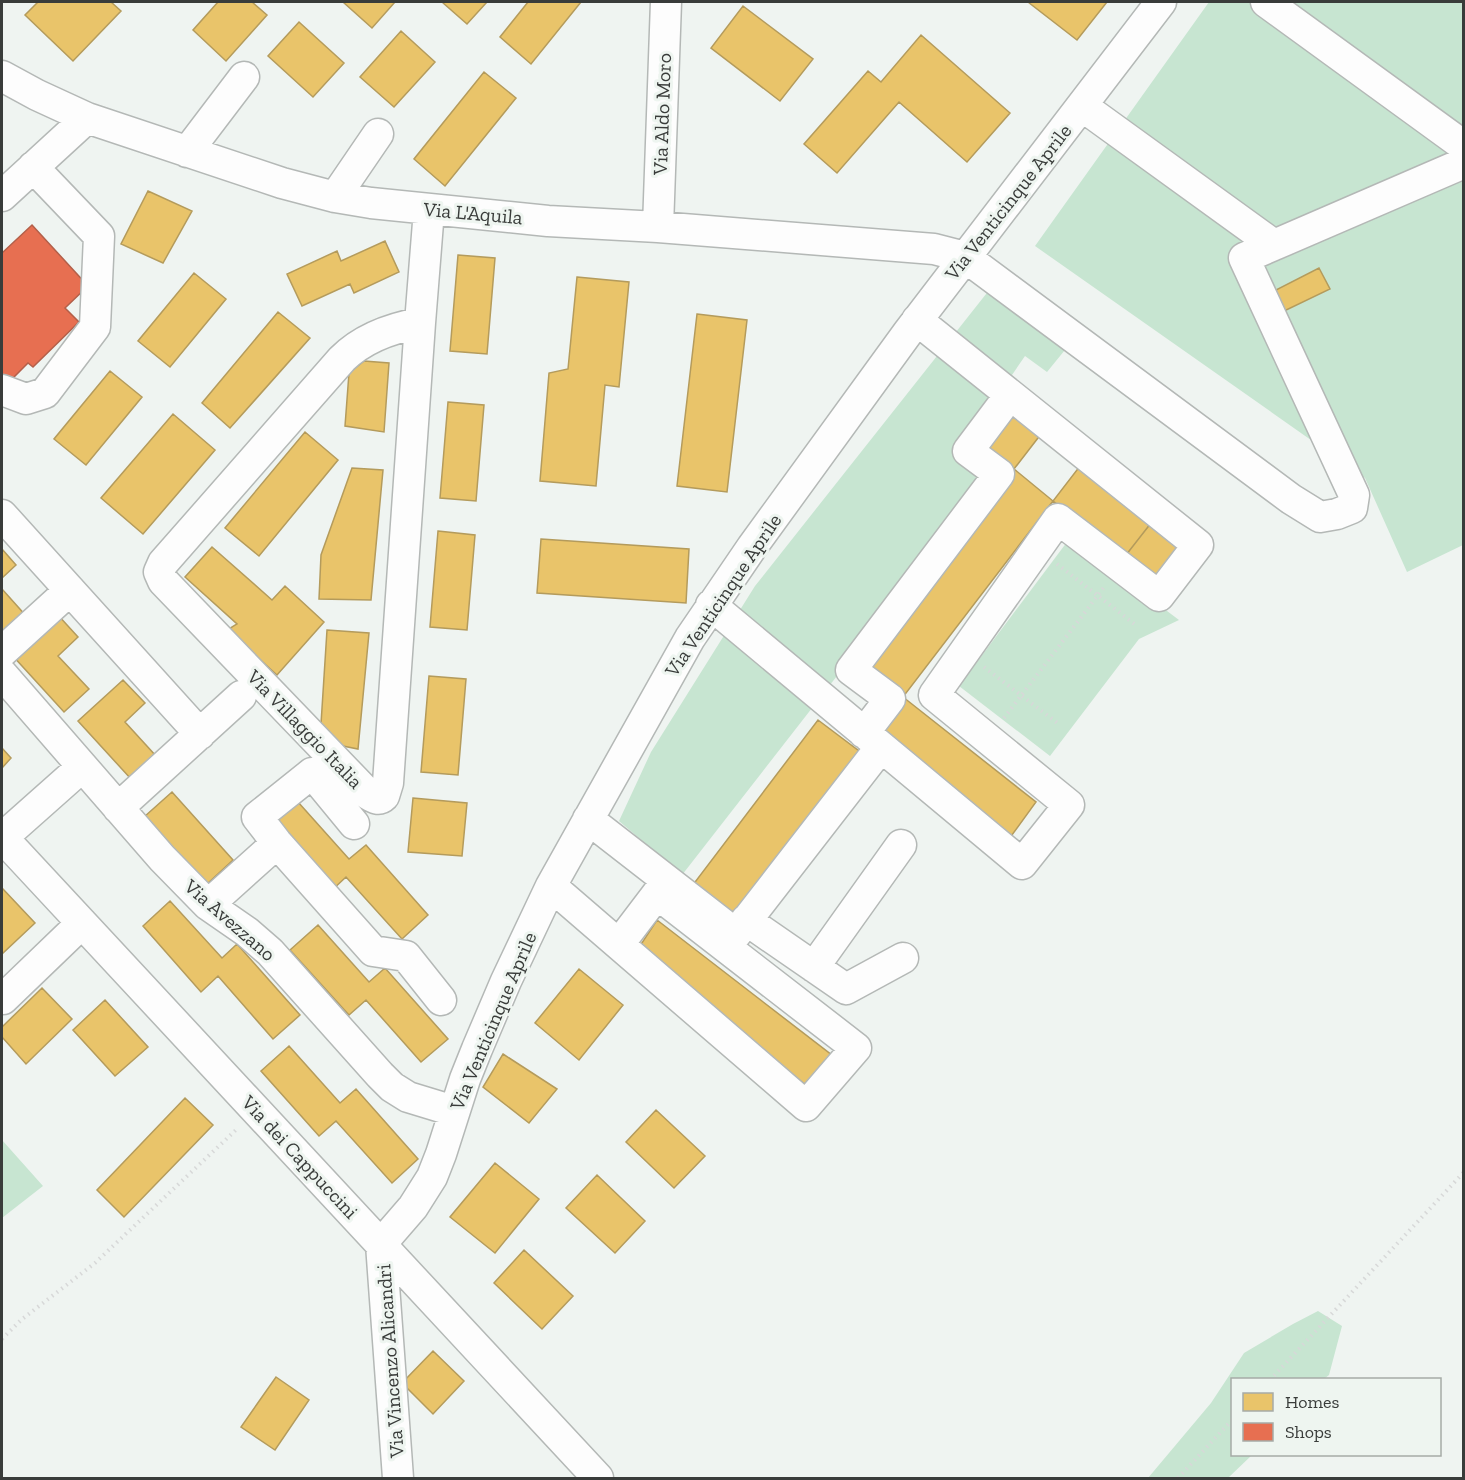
<svg xmlns="http://www.w3.org/2000/svg" width="1465" height="1480" font-family="'Zilla Slab',serif">
  <style>
    .green { fill: #c7e5d1 }
    .homes { fill: #e9c46a; stroke: #b49b5c; stroke-width: 1.5 }
    .shops { fill: #e76f51; stroke: #b3604a; stroke-width: 1.5 }
    .lines { fill: none; stroke-linecap: round; stroke-linejoin: round }
    .minor-casing { stroke: #b4b8b6; stroke-width: 33 }
    .path { stroke: #d7d8d8; stroke-width: 4; stroke-dasharray: 1.5 4.5; stroke-linecap: butt }
    .minor { stroke: #fdfdfd; stroke-width: 30 }
    .labels { text-anchor: middle; stroke-width: 6; stroke-linejoin: round; paint-order: stroke }
    .street-label { font-size: 20px; fill: #393c3a; stroke: #eef5f0 }
  </style>
  <rect width="100%" height="100%" fill="#eff4f1"/>
  <path class="green" d="M1209,2H1463V545L1407,572L1365,478L1035,246Z
    M990,289L1069,345L1047,372L1025,356L957,455L988,482L682,875L619,821L651,752L755,586Z
    M1070,538L1179,620L1139,639L1050,756L959,686Z
    M2,1140L43,1186L2,1218Z
    M1318,1311L1342,1326L1329,1375L1324,1379L1232,1380V1454L1252,1455L1228,1478H1148L1211,1403L1244,1353L1293,1324Z"/>
  <path class="homes" d="M38,2H111L121,11L73,61L25,15Z
    M218,2H252L267,15L226,61L193,30Z
    M343,2H395L372,28Z
    M442,2H487L467,24Z
    M528,2H581L531,64L500,37Z
    M1028,2H1107L1077,40Z
    M743,6L813,59L780,101L711,48Z
    M299,22L344,63L313,97L268,56Z
    M401,31L435,62L394,107L360,77Z
    M921,35L1010,113L967,162L899,102L837,173L804,144L868,71L881,82Z
    M484,72L516,98L445,186L414,159Z
    M148,191L192,211L163,263L121,244Z
    M385,241L399,272L354,293L350,284L302,306L287,274L337,251L341,261Z
    M458,255L495,258L487,354L450,351Z
    M1319,268L1330,289L1280,313L1270,293Z
    M194,273L226,299L170,367L138,341Z
    M577,277L629,282L619,387L605,385L596,486L540,481L549,373L568,369Z
    M278,312L310,338L230,428L202,403Z
    M697,314L747,320L727,492L677,486Z
    M364,361L389,363L384,432L345,426L349,373Z
    M110,371L142,397L86,465L54,439Z
    M448,402L484,405L476,501L440,498Z
    M1010,409L1041,434L1014,469L981,443Z
    M173,414L215,450L143,534L101,498Z
    M305,432L338,460L259,556L225,528Z
    M1080,466L1151,523L1126,555L1053,501Z
    M352,468L383,470L371,600L319,599L321,555Z
    M1014,469L1053,501L903,697L863,664Z
    M1151,523L1180,546L1156,577L1126,555Z
    M438,531L475,535L467,630L430,627Z
    M541,539L689,549L686,603L537,593Z
    M212,547L272,600L285,586L324,622L277,675L227,630L237,624L185,577Z
    M2,549L16,565L2,578Z
    M2,589L27,617L2,639Z
    M57,614L78,637L58,656L89,689L64,712L12,655Z
    M327,630L369,633L358,749L343,746L321,724Z
    M429,676L466,679L458,775L421,772Z
    M123,680L145,703L125,722L156,756L131,779L78,721Z
    M903,697L1036,802L1009,839L875,733Z
    M818,720L859,751L730,921L689,890Z
    M2,748L11,758L2,768Z
    M172,792L233,860L206,885L144,817Z
    M413,798L467,803L462,856L408,852Z
    M298,802L349,859L366,845L428,915L402,939L346,877L330,892L271,826Z
    M3,889L35,923L2,954V890Z
    M170,901L222,958L237,944L300,1015L273,1039L218,976L201,992L143,926Z
    M657,920L837,1059L814,1091L634,955Z
    M318,925L369,982L385,968L448,1039L421,1062L366,1000L349,1015L290,950Z
    M579,969L623,1005L579,1060L535,1023Z
    M42,988L72,1019L26,1064L2,1037V1027Z
    M105,1000L148,1047L115,1076L73,1030Z
    M289,1046L340,1103L356,1089L418,1159L392,1183L336,1121L319,1136L261,1071Z
    M503,1054L557,1089L529,1123L483,1087Z
    M185,1098L213,1125L124,1217L97,1190Z
    M656,1110L705,1156L674,1188L626,1142Z
    M495,1163L539,1199L495,1253L450,1217Z
    M597,1175L645,1221L615,1253L566,1208Z
    M524,1250L573,1296L542,1329L494,1283Z
    M433,1351L464,1381L433,1414L402,1383Z
    M276,1377L309,1400L275,1450L241,1427Z"/>
  <path class="shops" d="M32,225L88,286L65,308L79,322L33,367L28,363L12,379L2,380V253Z"/>
  <g class="lines">
    <defs>
      <path id="minor" d="M1266,2L1464,146
        M2,76L37,95L87,118L282,183L335,197L371,203L548,221L658,227L934,249L965,257L1291,499L1320,517L1337,514L1352,508L1354,495L1244,258L1464,163
        M1082,106L1274,245
        M187,152L244,77
        M2,196L87,118
        M335,197L378,134
        M658,227L666,2
        M420,323L388,783L384,796C379,801 374,798 369,795L163,581L159,572L163,563L342,359C362,339 392,328 420,323L429,210
        M2,390L26,399L45,393L95,327L99,236L33,167
        M2,515L200,734
        M711,605L1022,864L1069,805L934,695L1058,519L1159,596L1198,545L917,320
        M2,652L70,590
        M2,674L162,858L208,905L247,932L270,952L380,1075L392,1087L408,1097L454,1111
        M864,733L890,699L851,670L999,474L968,451L1010,395
        M118,808L241,696
        M588,819L736,934L881,747
        M354,824L312,773L257,817L277,843L373,951L406,956L441,1000
        M2,837L598,1478
        M2,838L82,767
        M551,886L806,1106L856,1048L657,894L619,944
        M208,905L277,843
        M746,920L846,989L903,958
        M814,967L901,845
        M2,998L3,999L82,923
        M381,1244L413,1207L432,1177L441,1154L465,1079L477,1049L506,981L551,886L690,638L752,547L909,331L1161,2
        M381,1244L398,1478"/>
    </defs>
    <use href="#minor" class="minor-casing"/>
    <path class="path" d="M1057,564L1137,626
      M984,667L1060,725
      M1004,718L1105,586
      M2,1339L21,1320L95,1263L238,1128
      M1270,1380L1464,1172
      M1178,1478L1232,1420"/>
    <use href="#minor" class="minor"/>
  </g>
  <g class="labels">
    <g class="street-label">
      <text transform="translate(662 114) rotate(-88)" y="7">Via Aldo Moro</text>
      <text transform="translate(1008 202) rotate(-52)" y="7">Via Venticinque Aprile</text>
      <text transform="translate(473 213) rotate(5)" y="7">Via L'Aquila</text>
      <text transform="translate(723 595) rotate(-56)" y="7">Via Venticinque Aprile</text>
      <text transform="translate(305 729) rotate(46)" y="7">Via Villaggio Italia</text>
      <text transform="translate(230 920) rotate(41)" y="7">Via Avezzano</text>
      <text transform="translate(493 1021) rotate(-67)" y="7">Via Venticinque Aprile</text>
      <text transform="translate(300 1157) rotate(47)" y="7">Via dei Cappuccini</text>
      <text transform="translate(390 1361) rotate(-94)" y="7">Via Vincenzo Alicandri</text>
    </g>
  </g>
  <rect width="1465" height="1480" fill="none" stroke="#393c3a" stroke-width="6"/>
  <rect x="1231" y="1378" width="210" height="78" fill="#eef5f0" stroke="#a6aba7" stroke-width="1.5"/>
  <rect x="1243" y="1393" width="30" height="18" fill="#e9c46a" stroke="#a6aba7" stroke-width="1.5"/>
  <text x="1285" y="1408" font-size="18" fill="#393c3a">Homes</text>
  <rect x="1243" y="1423" width="30" height="18" fill="#e76f51" stroke="#a6aba7" stroke-width="1.5"/>
  <text x="1285" y="1438" font-size="18" fill="#393c3a">Shops</text>
</svg>
